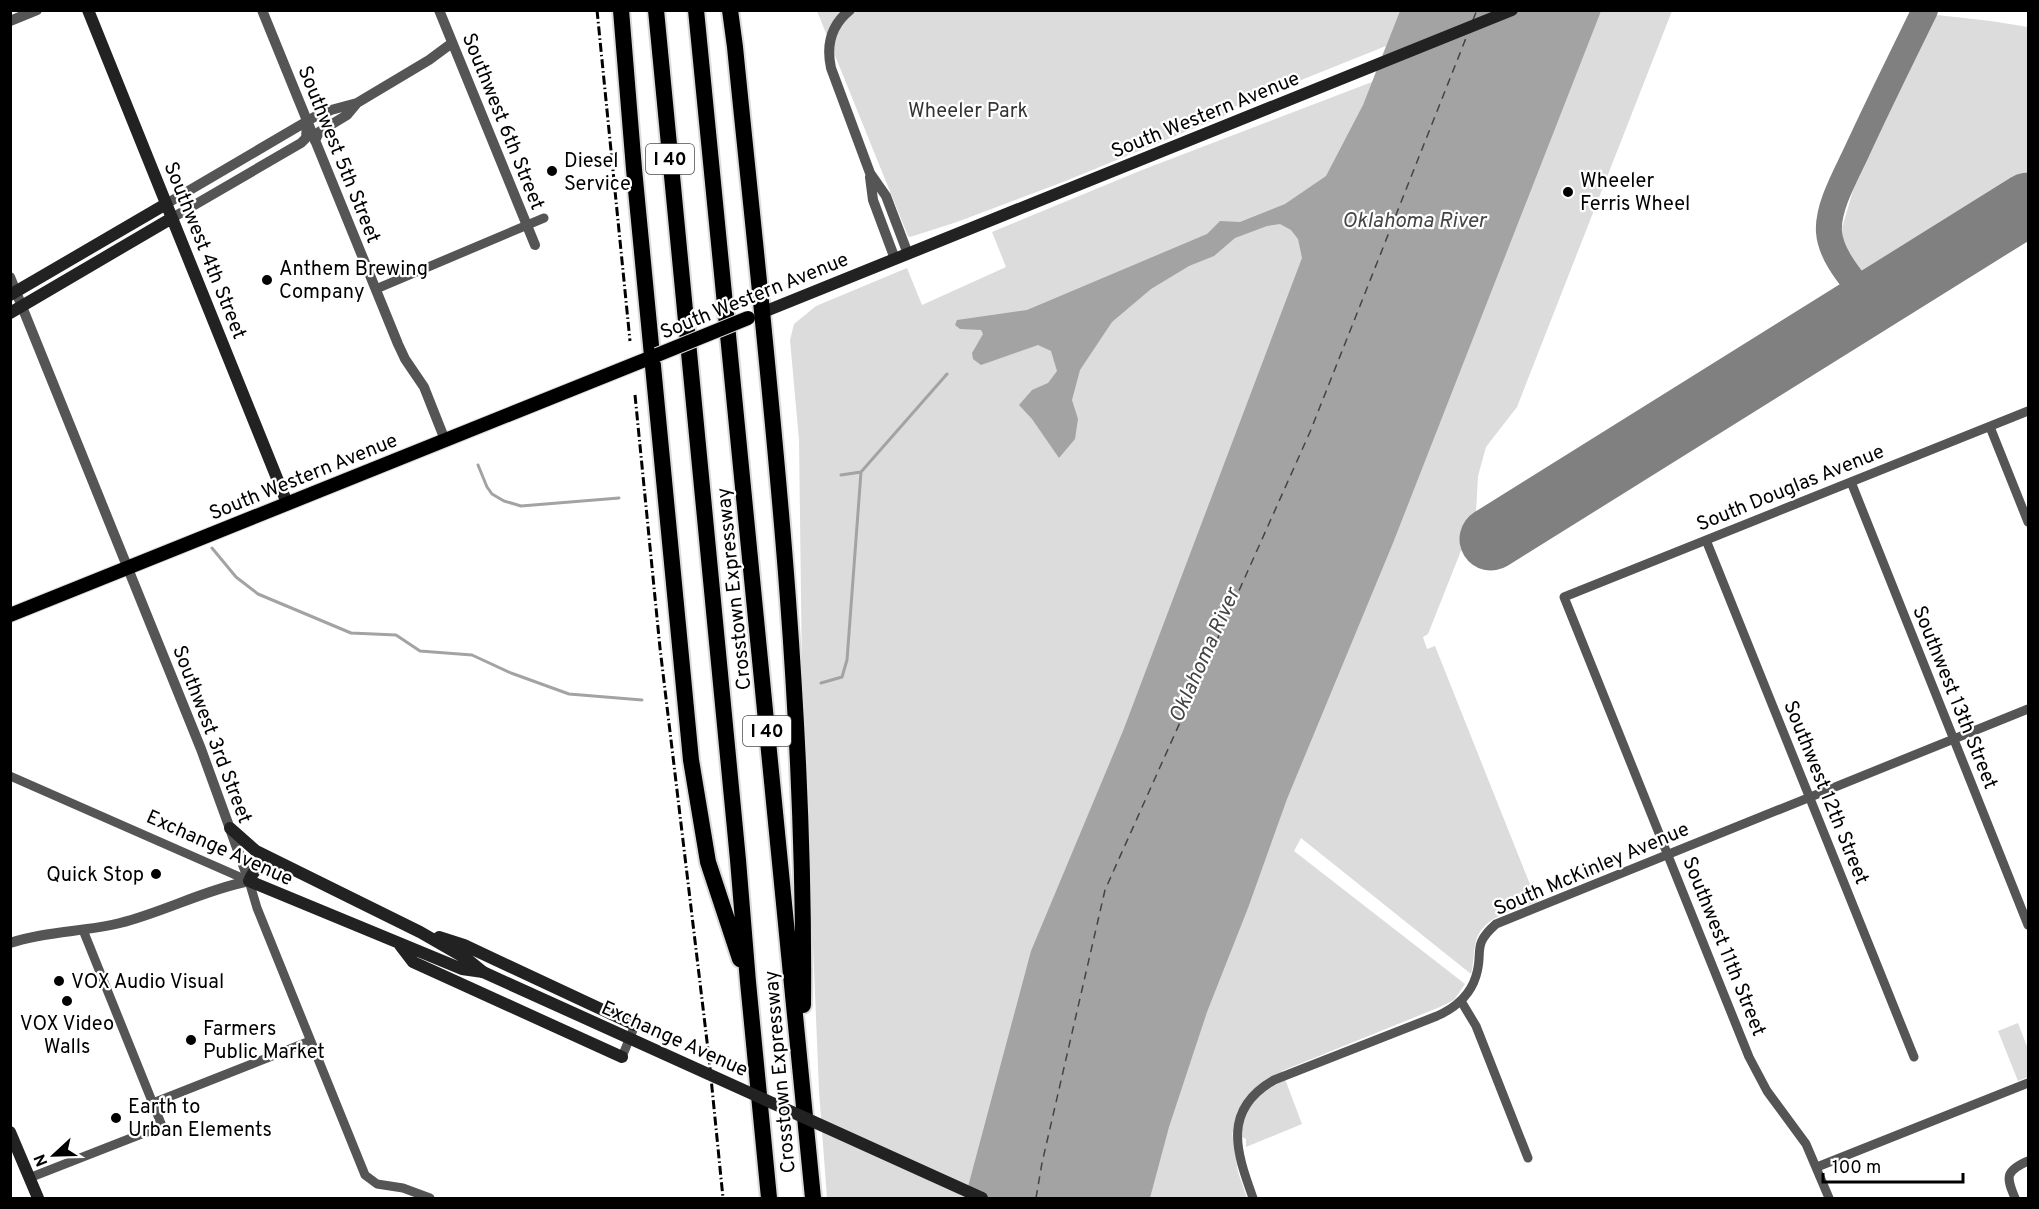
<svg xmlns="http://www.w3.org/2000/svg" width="2039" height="1209" font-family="Overpass,sans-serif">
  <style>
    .green { fill: #dcdcdc }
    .water { fill: #a3a3a3 }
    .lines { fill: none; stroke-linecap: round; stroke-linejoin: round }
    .stream { stroke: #a3a3a3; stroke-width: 3 }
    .ferry { stroke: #444; stroke-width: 1.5; stroke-dasharray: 8 6; stroke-linecap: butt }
    .taxiway { stroke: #808080; stroke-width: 26 }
    .runway { stroke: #808080; stroke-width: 63 }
    .primary-casing { stroke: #dbdbdb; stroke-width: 16 }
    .motorway-casing { stroke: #dbdbdb; stroke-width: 20 }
    .minor { stroke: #555; stroke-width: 9 }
    .tertiary { stroke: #555; stroke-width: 10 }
    .secondary { stroke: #222; stroke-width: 12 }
    .primary { stroke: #000; stroke-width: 14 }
    .motorway { stroke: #000; stroke-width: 16 }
    .rail { stroke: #000; stroke-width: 3; stroke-dasharray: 9 3 1.5 3; stroke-linecap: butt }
    .primary-bridge-casing { stroke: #dbdbdb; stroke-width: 16; stroke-linecap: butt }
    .secondary-bridge { stroke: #222; stroke-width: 12 }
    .primary-bridge { stroke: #000; stroke-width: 14 }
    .poi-dot { fill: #000; stroke: #fff; stroke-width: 2 }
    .labels { text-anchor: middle; stroke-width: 4.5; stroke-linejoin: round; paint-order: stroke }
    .shield { fill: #fff; stroke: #4c4c4c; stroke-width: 1.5 }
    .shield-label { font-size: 18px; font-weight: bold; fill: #000 }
    .park-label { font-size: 20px; fill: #333; stroke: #fff }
    .street-label { font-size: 20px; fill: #000; stroke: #fff }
    .poi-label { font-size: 20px; fill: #000; stroke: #fff; text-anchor: start }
    .water-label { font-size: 21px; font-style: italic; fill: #444; stroke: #fff }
  </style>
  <rect width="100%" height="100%" fill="#fff"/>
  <path class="green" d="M817,11H1672L1517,407L1486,447L1478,476L1476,513L1428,634L1423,637L1427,649L1435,646L1537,902C1515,910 1483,916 1476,941C1473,952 1474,963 1471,974L1301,838L1294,851L1465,984L1454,1000L1440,1007L1282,1071L1302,1124L1246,1147V1139L1232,1132L1238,1172L1247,1198H827L819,1091L802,673L799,440L790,340L794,324L816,306L907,268L922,305L1006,267L992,232L1142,170L1372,82L1386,46L1234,107L1224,116L1063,182L957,222L910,237L908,236Z
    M1937,15L1991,21L2028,27V181L1863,278L1843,243L1842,228L1863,156L1927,22Z
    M2018,1023L2028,1049V1077L2018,1081L1998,1031Z"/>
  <path class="water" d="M1400,11H1601L1393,543L1287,799L1248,908L1207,1012L1169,1127L1150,1198H965L1031,951L1123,731L1302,258L1298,239L1291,230L1280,224L1267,226L1235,238L1214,256L1189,266L1151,289L1112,322L1080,370L1072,400L1078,419L1075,439L1059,458L1032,419L1019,405L1032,390L1048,383L1057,371L1051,351L1038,345L981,365L973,359L972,353L983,334L981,330L960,329L955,325L957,320L1027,310L1207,234L1220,221L1240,222L1285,204L1326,176L1363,105Z"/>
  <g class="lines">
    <path class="stream" d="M478,465L487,487L492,494L504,501L521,506L619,498
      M841,475L861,472L947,374
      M212,548L236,577L258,594L351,633L396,635L420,651L472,655L511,673L569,694L642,700
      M821,683L842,677L847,660L861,472"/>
    <path class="ferry" d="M1473,20L1477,10
      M1036,1198L1042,1163L1105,890L1310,432L1468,33"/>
    <path class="taxiway" d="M1870,303C1855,282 1831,258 1829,232C1827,207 1847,173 1857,151C1879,103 1902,57 1925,10"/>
    <path class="runway" d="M1491,539L2028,204"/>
    <defs>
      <path id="primary" d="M10,615L657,355"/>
      <path id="motorway" d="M621,10L634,169L691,760L708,862L740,959
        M656,10L738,860L748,982L769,1198
        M696,10L813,1198
        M730,10L735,47C767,366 806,684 803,1005"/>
    </defs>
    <use href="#primary" class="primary-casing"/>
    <use href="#motorway" class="motorway-casing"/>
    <path class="minor" d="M376,289L544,218
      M1990,427L2028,522
      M1851,482L2028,925
      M1706,540L1914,1057
      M10,776L249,881L257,908L365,1175L377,1184L403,1188L430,1198
      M1461,1001L1476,1026L1528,1158
      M622,1057L635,1025
      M153,1103L310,1041
      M1817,1167L2028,1083
      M29,1178L162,1126L83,930
      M1253,1198C1236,1151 1222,1110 1274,1080L1437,1016C1455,1008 1470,996 1476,976C1484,951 1471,946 1496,924L2028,709
      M1829,1198L1806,1144L1767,1091L1749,1057L1564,597L2028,411
      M2015,1198C2006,1177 2005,1171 2028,1161"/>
    <path class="tertiary" d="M262,10L398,344L405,359L424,387L445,440
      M439,10L535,245
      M850,10C831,25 826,45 831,68L870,173L886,196L908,254
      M10,21L37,10
      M315,141L319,132L347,115L357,103L429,60L452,43
      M870,177L873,200L895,259
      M166,204L316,116L331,110L357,103
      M172,218L301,143L306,138L307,124
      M10,277L201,749L249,881C204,890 164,912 120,923C84,932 46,931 10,943"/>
    <path class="secondary" d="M88,10L287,503
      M10,295L166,204
      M10,313L172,218
      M761,313L1512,10
      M230,828L256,851L420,932L467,959L483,972
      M272,859C260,865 254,869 249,881L462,969L483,972
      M439,937L464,945L635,1025
      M400,945L413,962L622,1057
      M10,1132L38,1198"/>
    <use href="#primary" class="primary"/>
    <use href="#motorway" class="motorway"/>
    <path class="rail" d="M597,10L630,341
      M635,395L660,648L709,1058L723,1198"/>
    <defs>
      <path id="primary-bridge" d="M657,355L748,318"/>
    </defs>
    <use href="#primary-bridge" class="primary-bridge-casing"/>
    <path class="secondary-bridge" d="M483,972L982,1198"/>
    <use href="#primary-bridge" class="primary-bridge"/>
  </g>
  <g class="poi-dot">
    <circle cx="552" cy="171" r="6"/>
    <circle cx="1568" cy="192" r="6"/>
    <circle cx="267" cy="280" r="6"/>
    <circle cx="156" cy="874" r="6"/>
    <circle cx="59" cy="981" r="6"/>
    <circle cx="67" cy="1001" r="6"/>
    <circle cx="191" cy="1040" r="6"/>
    <circle cx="116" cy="1118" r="6"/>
  </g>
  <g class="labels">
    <g class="shield">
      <rect x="646" y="144" width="48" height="30" rx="4.5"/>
      <rect x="743" y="716" width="48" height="30" rx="4.5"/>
    </g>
    <g class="shield-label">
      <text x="670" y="165">I 40</text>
      <text x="767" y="737">I 40</text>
    </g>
    <g class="park-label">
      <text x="968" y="117">Wheeler Park</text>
    </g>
    <g class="street-label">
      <text transform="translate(1205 114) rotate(-22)" y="7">South Western Avenue</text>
      <text transform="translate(504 121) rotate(68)" y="7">Southwest 6th Street</text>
      <text transform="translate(340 154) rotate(68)" y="7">Southwest 5th Street</text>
      <text transform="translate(206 250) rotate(68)" y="7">Southwest 4th Street</text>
      <text transform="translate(754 295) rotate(-22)" y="7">South Western Avenue</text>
      <text transform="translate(303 476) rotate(-22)" y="7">South Western Avenue</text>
      <text transform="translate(1790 487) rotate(-22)" y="7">South Douglas Avenue</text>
      <text transform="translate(733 589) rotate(-96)" y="7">Crosstown Expressway</text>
      <text transform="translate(1956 697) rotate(68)" y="7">Southwest 13th Street</text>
      <text transform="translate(213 734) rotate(69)" y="7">Southwest 3rd Street</text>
      <text transform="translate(1827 792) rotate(68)" y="7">Southwest 12th Street</text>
      <text transform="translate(220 847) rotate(24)" y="7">Exchange Avenue</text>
      <text transform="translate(1591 868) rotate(-23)" y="7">South McKinley Avenue</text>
      <text transform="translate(1725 946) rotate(68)" y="7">Southwest 11th Street</text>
      <text transform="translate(675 1038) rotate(24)" y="7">Exchange Avenue</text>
      <text transform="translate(779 1072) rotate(-95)" y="7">Crosstown Expressway</text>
    </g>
    <g class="poi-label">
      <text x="564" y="167">Diesel<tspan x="564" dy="23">Service</tspan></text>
      <text x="1580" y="187">Wheeler<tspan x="1580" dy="23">Ferris Wheel</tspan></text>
      <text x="279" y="275">Anthem Brewing<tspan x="279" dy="23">Company</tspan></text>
      <text x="144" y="881" text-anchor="end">Quick Stop</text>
      <text x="71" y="988">VOX Audio Visual</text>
      <text x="67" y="1030" text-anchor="middle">VOX Video<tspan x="67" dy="23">Walls</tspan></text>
      <text x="203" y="1035">Farmers<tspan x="203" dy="23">Public Market</tspan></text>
      <text x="128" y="1113">Earth to<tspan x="128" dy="23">Urban Elements</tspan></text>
    </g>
    <g class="water-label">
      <text x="1414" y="227">Oklahoma River</text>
      <text transform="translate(1204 655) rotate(-66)" y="7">Oklahoma River</text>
    </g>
  </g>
  <rect width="2039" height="1209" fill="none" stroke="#000000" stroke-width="24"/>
  <g transform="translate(54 1155) rotate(248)" stroke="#ffffff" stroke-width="4.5" paint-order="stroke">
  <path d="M0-4.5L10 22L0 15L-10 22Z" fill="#000000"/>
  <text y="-9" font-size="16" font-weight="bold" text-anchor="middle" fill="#000000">N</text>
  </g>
  <path d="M1823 1173v9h140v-9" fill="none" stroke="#000000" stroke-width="3"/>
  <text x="1832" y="1173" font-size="18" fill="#000000" stroke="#ffffff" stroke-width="4.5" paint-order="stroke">100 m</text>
</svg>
